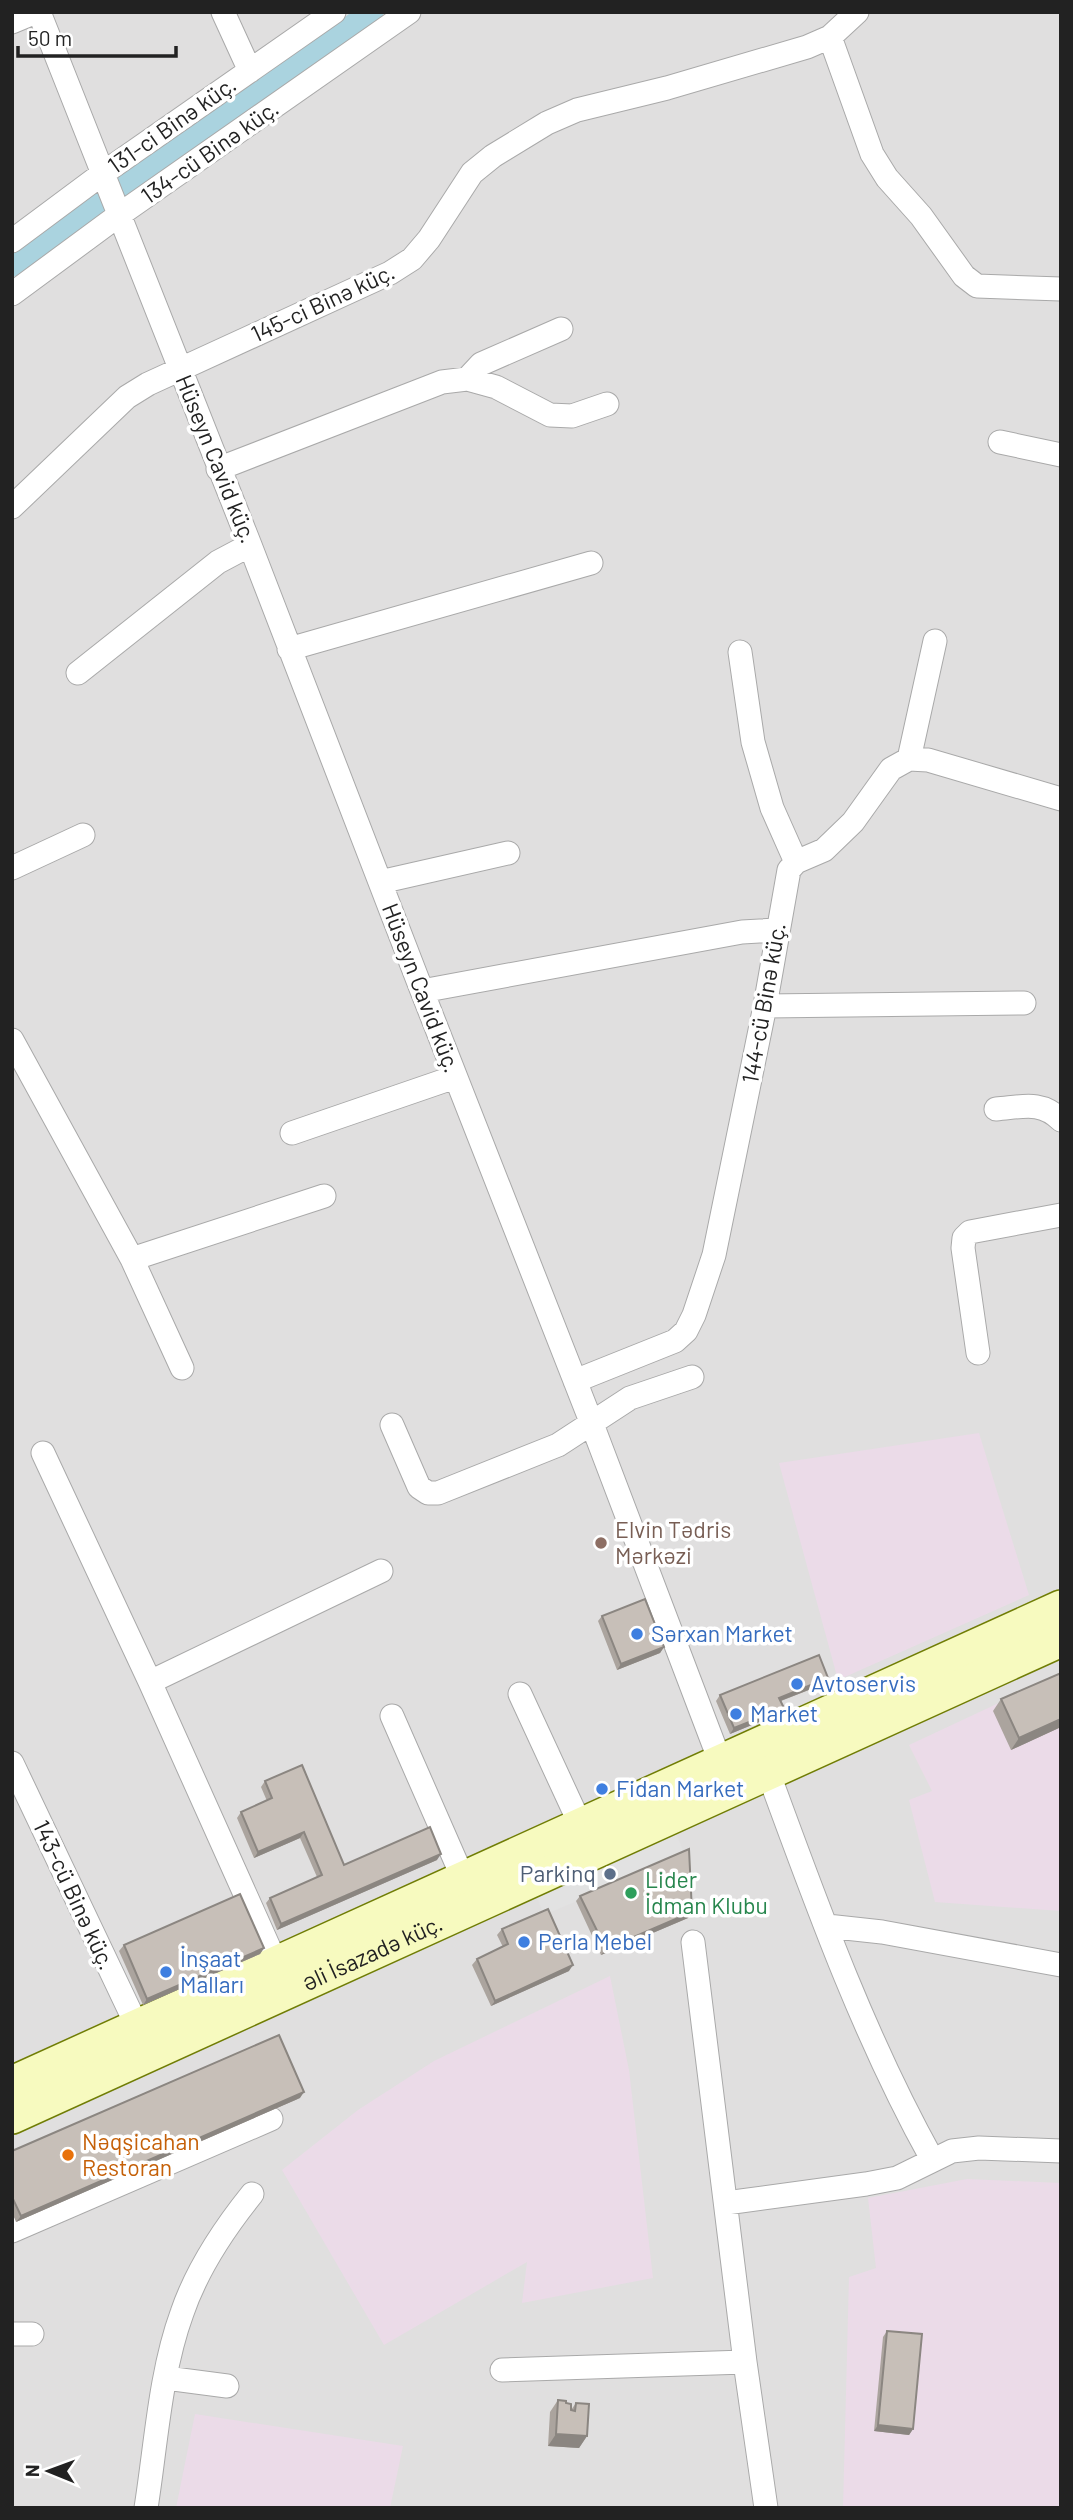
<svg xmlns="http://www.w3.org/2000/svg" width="1073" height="2520" font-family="Barlow,sans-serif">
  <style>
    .residential { fill: #e0dfdf }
    .industrial { fill: #ebdbe8 }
    .parking { fill: #e2e2e2 }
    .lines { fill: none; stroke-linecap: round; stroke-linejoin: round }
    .canal { stroke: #aad3df; stroke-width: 23 }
    .street-casing { stroke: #a9a9a9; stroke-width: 25 }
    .secondary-casing { stroke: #707d05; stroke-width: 36 }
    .street { stroke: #fff; stroke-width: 23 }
    .secondary { stroke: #f7fabf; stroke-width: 33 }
    .wall { fill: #aba49e }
    .shaded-wall { fill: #8b8681 }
    .building { fill: #c7bfb8; stroke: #8b8681; stroke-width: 2 }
    .education-dot { fill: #8d6e63; stroke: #fff; stroke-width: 2.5 }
    .shop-dot { fill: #3f7fe0; stroke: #fff; stroke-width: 2.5 }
    .service-dot { fill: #5c6f8a; stroke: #fff; stroke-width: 2.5 }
    .leisure-dot { fill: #2e9e5b; stroke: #fff; stroke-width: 2.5 }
    .food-dot { fill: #e8710a; stroke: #fff; stroke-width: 2.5 }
    .labels { text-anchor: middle; stroke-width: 7; stroke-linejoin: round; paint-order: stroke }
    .street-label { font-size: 23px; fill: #222; stroke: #fff }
    .education-label { font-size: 23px; fill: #785e54; stroke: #fff; text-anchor: start }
    .shop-label { font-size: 23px; fill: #366cbe; stroke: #fff; text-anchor: start }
    .service-label { font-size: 23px; fill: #4e5e75; stroke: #fff; text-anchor: end }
    .leisure-label { font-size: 23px; fill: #27864d; stroke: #fff; text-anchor: start }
    .food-label { font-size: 23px; fill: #c56008; stroke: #fff; text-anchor: start }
  </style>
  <rect width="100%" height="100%" fill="#f2efe9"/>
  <path class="residential" d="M12,12H1061V2508H12Z"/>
  <path class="industrial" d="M979,1433L1029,1595L838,1680L779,1463Z
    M1061,1674V1911L935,1902L909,1800L932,1791L909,1745Z
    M610,1976L629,2070L653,2278L522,2303L527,2262L384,2345L282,2170L358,2110L434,2061Z
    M967,2179L1061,2183V2508H843L849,2277L876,2268L868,2198Z
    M195,2414L403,2446L390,2508H176Z"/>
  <path class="parking" d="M676,1833L685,1855L544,1915L535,1893Z"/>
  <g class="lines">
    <path class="canal" d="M12,265L372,12"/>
    <defs>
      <path id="street" d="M39,12L250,545L422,991L592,1424L720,1761
        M223,12L250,71
        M12,22L36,12
        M830,37L872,154L887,178L921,216L964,276L977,286L1061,289
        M12,241L102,174L334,12
        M12,294L119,215L409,12
        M467,379L481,364L561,329
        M1000,442L1061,455
        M218,469L442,382L467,379L496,387L550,415L572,416L607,404
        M12,507L127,397L148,384L390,273L412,259L429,239L472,173L493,156L547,123L577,110L667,88L807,47L830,37L857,12
        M289,649L591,563
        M740,652L753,742L772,808L796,862
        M78,673L218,562L250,545
        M909,759L935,641
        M12,868L83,835
        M380,882L508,853
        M422,991L742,932L777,930
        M765,1006L1024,1003
        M12,1040L132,1259L182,1368
        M996,1109C1022,1107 1041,1100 1061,1120
        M292,1133L455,1077
        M132,1259L324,1196
        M978,1353L963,1248L964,1238L970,1232L1061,1215
        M575,1381L675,1341L686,1331L694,1315L714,1255L765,1006L789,870L796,862L824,850L853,822L891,769L909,759L928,760L1061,799
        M392,1425L419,1487L428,1493H438L558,1445L630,1398L692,1377
        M43,1453L150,1682L276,1963
        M150,1682L381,1571
        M520,1694L581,1826
        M392,1716L463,1878
        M12,1763L137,2026
        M768,1772C816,1903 864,2037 932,2159
        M827,1926L882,1932L1061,1965
        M693,1942L745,2362L766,2508
        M726,2203L866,2184L897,2178L952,2151L979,2148L1061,2151
        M12,2231L271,2119
        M12,2334H32
        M502,2370L745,2362
        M166,2378L227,2386
        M146,2508C156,2445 160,2373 182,2313C197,2269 223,2230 252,2194"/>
      <g id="secondary">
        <path d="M12,2083L1061,1607"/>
        <path id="s1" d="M12,2117L1061,1640"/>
      </g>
    </defs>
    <use href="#street" class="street-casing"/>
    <use href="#secondary" class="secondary-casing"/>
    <use href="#street" class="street"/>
    <use href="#secondary" class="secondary"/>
  </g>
  <path class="wall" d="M602,1616L664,1647L660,1653L617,1670L598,1621Z
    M828,1678L824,1684L781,1701L784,1708L779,1714L730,1734L716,1701L720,1695Z
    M1001,1699L1061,1727L1011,1750L993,1711Z
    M265,1781L344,1865L437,1860L277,1930L266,1903L270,1898L317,1877L300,1838L254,1858L237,1818L241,1812L267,1801L261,1787Z
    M580,1896L688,1918L601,1955L576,1901Z
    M502,1929L569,1971L491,2006L472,1965L477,1959L503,1947L497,1935Z
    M124,1945L264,1948L260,1954L143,2005L119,1951Z
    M300,2098L16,2222L12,2212V2151Z
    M887,2331L913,2429L909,2435L874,2431L883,2337Z
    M558,2400L571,2410L576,2403L587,2436L579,2448L548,2446L550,2412Z"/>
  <path class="shaded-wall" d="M664,1647L660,1653L617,1670L621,1664Z
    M828,1678L824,1684L775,1703L779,1698Z
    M784,1708L779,1714L730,1734L734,1728Z
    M1061,1719V1727L1011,1750L1019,1738Z
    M304,1832L300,1838L254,1858L258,1852Z
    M441,1854L437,1860L277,1930L281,1924Z
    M692,1912L688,1918L601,1955L606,1949Z
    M264,1948L260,1954L143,2005L147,1999Z
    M573,1965L569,1971L491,2006L495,2001Z
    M304,2092L300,2098L16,2222L21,2216Z
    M878,2425L913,2429L909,2435L874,2431Z
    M556,2434L587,2436L579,2448L548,2446Z"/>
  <path class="building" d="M645,1599L664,1647L621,1664L602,1616Z
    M819,1655L828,1678L779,1698L784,1708L734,1728L720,1695Z
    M1061,1673V1719L1019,1738L1001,1699Z
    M302,1765L344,1865L430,1827L441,1854L281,1924L270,1898L322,1875L304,1832L258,1852L241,1812L272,1798L265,1781Z
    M689,1849L692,1912L606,1949L580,1896Z
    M240,1894L264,1948L147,1999L124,1945Z
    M548,1909L573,1965L495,2001L477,1959L508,1944L502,1929Z
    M279,2035L304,2092L21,2216L12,2197V2151Z
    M887,2331L922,2334L913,2429L878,2425Z
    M558,2400L566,2401V2403L571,2404V2410L575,2411L576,2403L589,2404L587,2436L556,2434Z"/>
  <circle class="education-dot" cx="601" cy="1543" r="7"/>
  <g class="shop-dot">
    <circle cx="637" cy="1634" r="7"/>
    <circle cx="797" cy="1684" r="7"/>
    <circle cx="736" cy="1714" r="7"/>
    <circle cx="602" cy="1789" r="7"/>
    <circle cx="524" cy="1942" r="7"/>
    <circle cx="166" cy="1972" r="7"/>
  </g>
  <circle class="service-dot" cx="610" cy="1874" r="7"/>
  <circle class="leisure-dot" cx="631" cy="1893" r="7"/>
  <circle class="food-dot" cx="68" cy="2155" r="7"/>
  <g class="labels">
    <g class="street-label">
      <text transform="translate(172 125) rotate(-35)" y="8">131-ci Binə küç.</text>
      <text transform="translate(210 152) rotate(-35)" y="8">134-cü Binə küç.</text>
      <text transform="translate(323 303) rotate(-25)" y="8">145-ci Binə küç.</text>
      <text transform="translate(216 459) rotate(68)" y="8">Hüseyn Cavid küç.</text>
      <text transform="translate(421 988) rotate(69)" y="8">Hüseyn Cavid küç.</text>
      <text transform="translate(764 1003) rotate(-80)" y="8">144-cü Binə küç.</text>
      <text transform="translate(74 1895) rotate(65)" y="8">143-cü Binə küç.</text>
      <text dy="8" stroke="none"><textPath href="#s1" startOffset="396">Əli İsazadə küç.</textPath></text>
    </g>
    <g class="education-label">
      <text x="615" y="1538">Elvin Tədris<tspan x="615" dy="26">Mərkəzi</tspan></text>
    </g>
    <g class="shop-label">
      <text x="651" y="1642">Sərxan Market</text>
      <text x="811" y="1692">Avtoservis</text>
      <text x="750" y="1722">Market</text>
      <text x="616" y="1797">Fidan Market</text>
      <text x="538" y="1950">Perla Mebel</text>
      <text x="180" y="1967">İnşaat<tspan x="180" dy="26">Malları</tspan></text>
    </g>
    <g class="service-label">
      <text x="596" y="1882">Parkinq</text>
    </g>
    <g class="leisure-label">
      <text x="645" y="1888">Lider<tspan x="645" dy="26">İdman Klubu</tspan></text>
    </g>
    <g class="food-label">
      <text x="82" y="2150">Nəqşicahan<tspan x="82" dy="26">Restoran</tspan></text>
    </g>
  </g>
  <rect width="1073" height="2520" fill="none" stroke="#222222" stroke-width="28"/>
  <g transform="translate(49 2471) rotate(271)" stroke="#ffffff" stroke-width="5" paint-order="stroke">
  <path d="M0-5L12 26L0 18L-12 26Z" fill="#222222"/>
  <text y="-10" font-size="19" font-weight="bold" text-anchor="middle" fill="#222222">N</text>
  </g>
  <path d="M18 46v10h158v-10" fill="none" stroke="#222222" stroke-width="3.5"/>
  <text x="28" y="46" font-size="21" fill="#222222" stroke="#ffffff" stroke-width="5" paint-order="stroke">50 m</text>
</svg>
